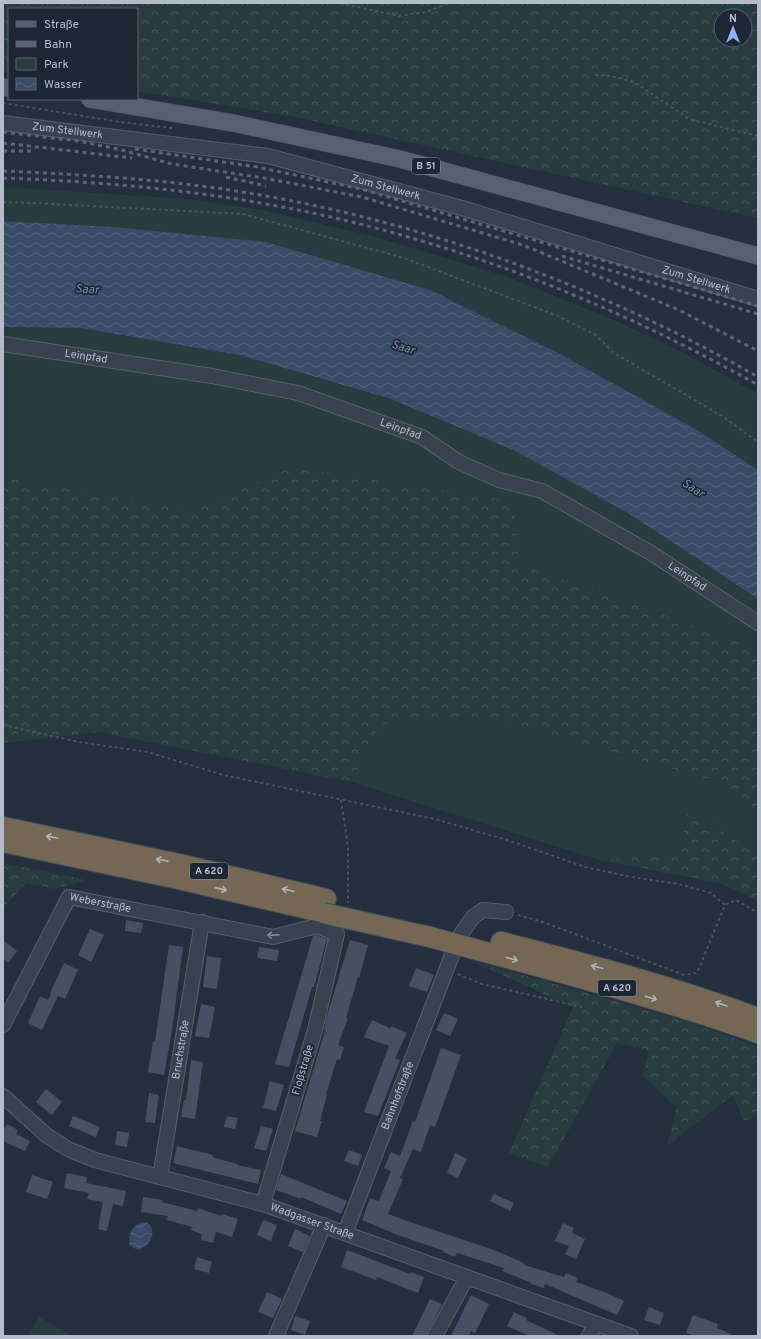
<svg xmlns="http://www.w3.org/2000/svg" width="761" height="1339" font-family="Overpass,sans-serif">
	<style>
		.green { fill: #263c3f }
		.forest { fill: url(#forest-crowns); fill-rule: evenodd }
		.water { fill: url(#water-waves) }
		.building { fill: #455162 }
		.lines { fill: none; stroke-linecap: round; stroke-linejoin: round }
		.minor-casing { stroke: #565f6c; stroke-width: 16 }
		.major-casing { stroke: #414a57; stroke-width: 18 }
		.highway-casing { stroke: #434c59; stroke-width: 22 }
		.path { stroke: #44595c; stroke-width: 2; stroke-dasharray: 3 3; stroke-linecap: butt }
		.minor { stroke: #38414e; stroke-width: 14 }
		.major { stroke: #56606e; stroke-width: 17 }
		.highway { stroke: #746855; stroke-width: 20 }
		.rail { stroke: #5a6575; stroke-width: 3; stroke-dasharray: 4 4; stroke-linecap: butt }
		.highway-bridge-casing { stroke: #434c59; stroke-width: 22; stroke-linecap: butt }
		.highway-bridge { stroke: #746855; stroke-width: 20 }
		.oneway { stroke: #aeb4bd }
		.oneway2 { stroke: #7c8592 }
		.labels { text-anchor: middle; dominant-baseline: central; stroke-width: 3.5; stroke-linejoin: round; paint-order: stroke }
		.shield { fill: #1d2633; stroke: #878f9c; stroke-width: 1 }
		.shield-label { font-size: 10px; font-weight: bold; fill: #b4bcc9 }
		.street-label { font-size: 11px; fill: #b4bcc9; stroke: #1d2633 }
		.water-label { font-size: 12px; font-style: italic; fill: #7c92b1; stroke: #1d2633 }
	</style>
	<defs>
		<pattern id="forest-crowns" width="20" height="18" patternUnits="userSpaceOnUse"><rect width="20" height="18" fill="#263c3f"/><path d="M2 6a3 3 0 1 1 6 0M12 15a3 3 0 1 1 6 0" fill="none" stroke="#435659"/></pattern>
		<pattern id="water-waves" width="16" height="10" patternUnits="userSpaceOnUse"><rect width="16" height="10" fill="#394c67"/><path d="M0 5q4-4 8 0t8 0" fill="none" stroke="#53647b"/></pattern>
	</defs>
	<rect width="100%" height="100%" fill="#242f3e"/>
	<g class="green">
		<polygon points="3,187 189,199 267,211 376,237 505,276 614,320 686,354 758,394 758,470 697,430 560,354 114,227 3,221"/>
		<polygon points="3,327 81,328 239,355 387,398 513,450 628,513 758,599 758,648 522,565 288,467 194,511 3,477"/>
		<polygon points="484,717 729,785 758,814 758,856 689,807 679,853 600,860 351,782 381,724"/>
		<polygon points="39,1317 71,1336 28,1336"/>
	</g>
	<g class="forest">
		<path d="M3 3H758V218L295 117 137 91V9H9V73L3 72ZM721 16H745V40H721Z"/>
		<polygon points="288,467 512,501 522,565 758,648 758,814 729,785 484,717 381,724 351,782 99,732 3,743 3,477 194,511"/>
		<polygon points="689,807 758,856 758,901 723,884 600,860 679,853"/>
		<polygon points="3,863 86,880 55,889 26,883 3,908"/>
		<polygon points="466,959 693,1023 758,1047 758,1116 744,1121 733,1095 667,1146 676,1107 643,1076 649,1051 617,1043 548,1167 509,1153 573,1007"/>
	</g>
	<g class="water">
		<polygon points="3,221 114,227 266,242 430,290 560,354 697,430 758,470 758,599 628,513 513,450 388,398 239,355 81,328 3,327"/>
		<path d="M143 1222C153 1223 155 1234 149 1242 147 1246 142 1248 138 1250L129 1245C130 1232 130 1227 143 1222Z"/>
	</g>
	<g class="building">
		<polygon points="126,920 143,923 141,933 125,931"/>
		<polygon points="90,929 104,935 91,962 78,955"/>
		<polygon points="316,935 327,939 314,987 312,987 289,1067 275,1064 313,936"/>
		<polygon points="3,940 17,951 8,963 3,959"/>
		<polygon points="350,940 368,945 359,978 358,977 346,1018 348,1018 338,1045 344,1047 340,1060 337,1059 326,1094 327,1095 320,1121 322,1121 317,1137 295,1131 325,1031 324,1030 326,1019"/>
		<polygon points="169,945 183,947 172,1030 164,1075 148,1072 153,1041 155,1042"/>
		<polygon points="259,947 279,950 277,961 257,958"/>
		<polygon points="207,956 221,958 217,989 203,987"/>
		<polygon points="64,963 78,970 65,999 58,996 42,1030 28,1023 40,996 48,1000 51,994 50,993"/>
		<polygon points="416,968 434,975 427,992 409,986"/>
		<polygon points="201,1004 215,1007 209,1038 195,1036"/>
		<polygon points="444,1013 458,1019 450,1036 436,1030"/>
		<polygon points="372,1020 390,1028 391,1026 407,1033 395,1058 400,1060 378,1116 364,1112 389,1046 364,1037"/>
		<polygon points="441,1048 461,1055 435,1127 430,1125 421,1152 413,1149 400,1178 403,1179 388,1214 407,1221 494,1250 524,1263 524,1265 564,1277 566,1273 578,1278 576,1282 607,1293 624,1301 617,1315 545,1284 544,1288 531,1284 532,1283 502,1271 504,1268 457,1253 455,1257 443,1252 444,1251 395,1234 362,1220 370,1198 379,1201 391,1171 384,1168 391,1152 400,1156 413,1121 415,1122"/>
		<polygon points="191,1060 203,1062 195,1119 181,1117 184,1100 186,1100"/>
		<polygon points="270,1081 284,1085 276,1111 263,1108"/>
		<polygon points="46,1089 62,1102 52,1115 36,1102"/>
		<polygon points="149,1093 159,1095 155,1123 145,1122"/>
		<polygon points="73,1116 100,1127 96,1137 69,1126"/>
		<polygon points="227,1116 238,1118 235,1129 224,1127"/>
		<polygon points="7,1124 18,1130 16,1134 30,1141 25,1151 3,1141 3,1131"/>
		<polygon points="261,1126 273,1129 266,1151 254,1148"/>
		<polygon points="117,1131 129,1133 127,1147 115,1145"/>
		<polygon points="177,1146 213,1155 212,1157 237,1164 237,1165 261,1170 258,1184 173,1163"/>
		<polygon points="349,1150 362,1155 358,1166 344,1161"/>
		<polygon points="455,1153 467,1159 458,1178 447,1173"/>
		<polygon points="67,1173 87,1177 86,1183 126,1191 123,1206 113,1204 107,1231 98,1229 103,1202 87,1199 89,1193 64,1188"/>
		<polygon points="281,1174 347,1201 341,1214 301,1197 301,1199 276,1190"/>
		<polygon points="32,1175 53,1182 47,1199 26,1192"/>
		<polygon points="494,1194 514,1203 510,1211 490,1201"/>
		<polygon points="143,1197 163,1200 162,1202 197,1211 198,1208 221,1216 222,1214 238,1219 232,1237 216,1232 213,1243 201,1240 202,1234 191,1230 192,1227 167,1220 168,1216 141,1212"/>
		<polygon points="263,1220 277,1225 271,1241 257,1235"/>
		<polygon points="563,1223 574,1228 572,1233 585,1239 576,1259 565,1254 569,1246 555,1241"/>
		<polygon points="295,1229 310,1236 303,1252 288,1246"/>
		<polygon points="347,1250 410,1274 411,1272 424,1277 418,1293 377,1277 376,1280 341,1267"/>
		<polygon points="197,1257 212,1262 209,1273 194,1269"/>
		<polygon points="267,1292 282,1299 273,1318 258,1312"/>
		<polygon points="471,1295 489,1304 475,1333 471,1331 469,1336 451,1336"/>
		<polygon points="430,1299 442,1304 426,1336 412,1336"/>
		<polygon points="649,1307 664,1313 660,1325 644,1320"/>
		<polygon points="514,1312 527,1318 526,1320 560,1336 530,1336 507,1326"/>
		<polygon points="693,1315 718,1324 717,1328 735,1336 696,1336 686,1333"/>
		<polygon points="295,1316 310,1321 305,1335 291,1330"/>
	</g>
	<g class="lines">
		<g class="minor-casing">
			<g id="minor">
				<path id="s1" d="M3 123 268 156 462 208 758 299"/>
				<path id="s2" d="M3 344 212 376 298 393 422 437 459 462 499 480 542 491 651 553 758 623"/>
				<path id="s3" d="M3 1025 69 897 273 937 317 926 337 934 315 1030 263 1204"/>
				<path id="s4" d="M3 1096 46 1135 68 1149 95 1160 263 1204 631 1336"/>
				<path id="s5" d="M160 1177 202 922"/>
				<path id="s6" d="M345 1233 459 937 473 917 483 910 506 912"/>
				<polyline points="276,1336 324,1225"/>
				<polyline points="435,1336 467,1277"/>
				<polyline points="589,1336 596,1324"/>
			</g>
		</g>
		<g class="major-casing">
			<g id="major">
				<polyline points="3,87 9,88"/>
				<polyline points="90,99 233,123 400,159 758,256"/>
			</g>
		</g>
		<g class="highway-casing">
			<g id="highway">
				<polyline points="3,827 179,864 326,899"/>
				<polyline points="3,842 174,878 317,911"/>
				<path d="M501 942C588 964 674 987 758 1018"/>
				<path d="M474 949C570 975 665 1000 758 1033"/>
			</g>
		</g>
		<g class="path">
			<polyline points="340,3 399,16 427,12 449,3"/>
			<polyline points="595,75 611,76 634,82 689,119 758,136"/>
			<polyline points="3,103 120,122 172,128"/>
			<polyline points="3,202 33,203 243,214 404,258 558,316 596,335 614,353 722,416 758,442"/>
			<polyline points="3,725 79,742 148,752 223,775 435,819 510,841 585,867 631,877 679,884 711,893 725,905"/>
			<polyline points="341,800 348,847 348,903"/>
			<polyline points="518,915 543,922 684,975 697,973 725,905 736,900 758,913"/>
			<polyline points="458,974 482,984 582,1007"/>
		</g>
		<use href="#minor" class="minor"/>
		<use href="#major" class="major"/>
		<use href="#highway" class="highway"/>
		<g class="rail">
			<polyline points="3,132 78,141 118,149 172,164 264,178 362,197 523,245 679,310 758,351"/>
			<polyline points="3,143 132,158"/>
			<polyline points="135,149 257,167 361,189 758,306"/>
			<polyline points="3,151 33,151"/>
			<path d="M3 171C72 174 141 178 209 187 400 213 591 281 758 377"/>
			<polyline points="226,177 266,186"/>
			<path d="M3 178C112 182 220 192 326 216 478 250 623 309 758 385"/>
			<polyline points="562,256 758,314"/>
		</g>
		<g class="highway-bridge-casing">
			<polyline id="highway-bridge" points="323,913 430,937 474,949"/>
		</g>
		<use href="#highway-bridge" class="highway-bridge"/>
	</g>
	<defs><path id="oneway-shaft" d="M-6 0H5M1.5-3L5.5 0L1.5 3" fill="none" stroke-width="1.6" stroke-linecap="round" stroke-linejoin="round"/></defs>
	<g class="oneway">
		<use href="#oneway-shaft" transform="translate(52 837) rotate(-168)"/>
		<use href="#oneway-shaft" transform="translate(162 860) rotate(-168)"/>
		<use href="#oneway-shaft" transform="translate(221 889) rotate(13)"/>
		<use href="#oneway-shaft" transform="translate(288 890) rotate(-166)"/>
		<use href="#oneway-shaft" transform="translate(512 959) rotate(15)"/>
		<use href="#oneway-shaft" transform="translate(597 967) rotate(-165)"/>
		<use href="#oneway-shaft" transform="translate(651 998) rotate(17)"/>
		<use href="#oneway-shaft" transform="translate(721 1004) rotate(-160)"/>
	</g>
	<use class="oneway2" href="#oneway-shaft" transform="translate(273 935) rotate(179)"/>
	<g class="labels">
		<g class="shield">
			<rect x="412" y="158" width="28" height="16" rx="3"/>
			<rect x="190" y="863" width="38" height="16" rx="3"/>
			<rect x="598" y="980" width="38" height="16" rx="3"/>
		</g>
		<g class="shield-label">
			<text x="426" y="166">B 51</text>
			<text x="209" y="871">A 620</text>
			<text x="617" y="988">A 620</text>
		</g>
		<g class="street-label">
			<text stroke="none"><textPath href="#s1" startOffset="65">Zum Stellwerk</textPath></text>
			<text stroke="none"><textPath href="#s1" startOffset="389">Zum Stellwerk</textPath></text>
			<text stroke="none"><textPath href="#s1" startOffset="713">Zum Stellwerk</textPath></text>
			<text stroke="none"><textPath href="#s2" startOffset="84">Leinpfad</textPath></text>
			<text stroke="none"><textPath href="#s2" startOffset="408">Leinpfad</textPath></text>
			<text stroke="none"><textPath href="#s2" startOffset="732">Leinpfad</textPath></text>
			<text stroke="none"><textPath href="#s3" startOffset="176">Weberstraße</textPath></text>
			<text stroke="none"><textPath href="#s5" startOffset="129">Bruchstraße</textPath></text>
			<text transform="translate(303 1070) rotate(-74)">Floßstraße</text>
			<text stroke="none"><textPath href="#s6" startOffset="147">Bahnhofstraße</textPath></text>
			<text stroke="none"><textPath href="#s4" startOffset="339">Wadgasser Straße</textPath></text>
		</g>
		<g class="water-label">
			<text transform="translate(87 290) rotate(3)">Saar</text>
			<text transform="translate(403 348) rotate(17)">Saar</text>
			<text transform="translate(693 489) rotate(33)">Saar</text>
		</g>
	</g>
	<rect width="761" height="1339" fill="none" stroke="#b4bcc9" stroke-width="8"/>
	<rect x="8" y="8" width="130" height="92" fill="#1d2633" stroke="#59626f"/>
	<rect x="16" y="21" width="20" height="6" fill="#56606e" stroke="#59626f"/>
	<text x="44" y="28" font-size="12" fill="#b4bcc9">Straße</text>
	<rect x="16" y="41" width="20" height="6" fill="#5a6575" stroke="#59626f"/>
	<text x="44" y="48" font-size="12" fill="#b4bcc9">Bahn</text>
	<rect x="16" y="58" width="20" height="12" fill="#263c3f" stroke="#59626f"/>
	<text x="44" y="68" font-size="12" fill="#b4bcc9">Park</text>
	<rect x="16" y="78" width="20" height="12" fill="url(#water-waves)" stroke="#59626f"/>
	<text x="44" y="88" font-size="12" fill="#b4bcc9">Wasser</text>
	<g transform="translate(733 28)"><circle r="19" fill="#1d2633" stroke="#59626f"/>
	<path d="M0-3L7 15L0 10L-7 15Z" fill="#8ab4f8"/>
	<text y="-6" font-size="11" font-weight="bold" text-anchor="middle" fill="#b4bcc9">N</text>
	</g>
</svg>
